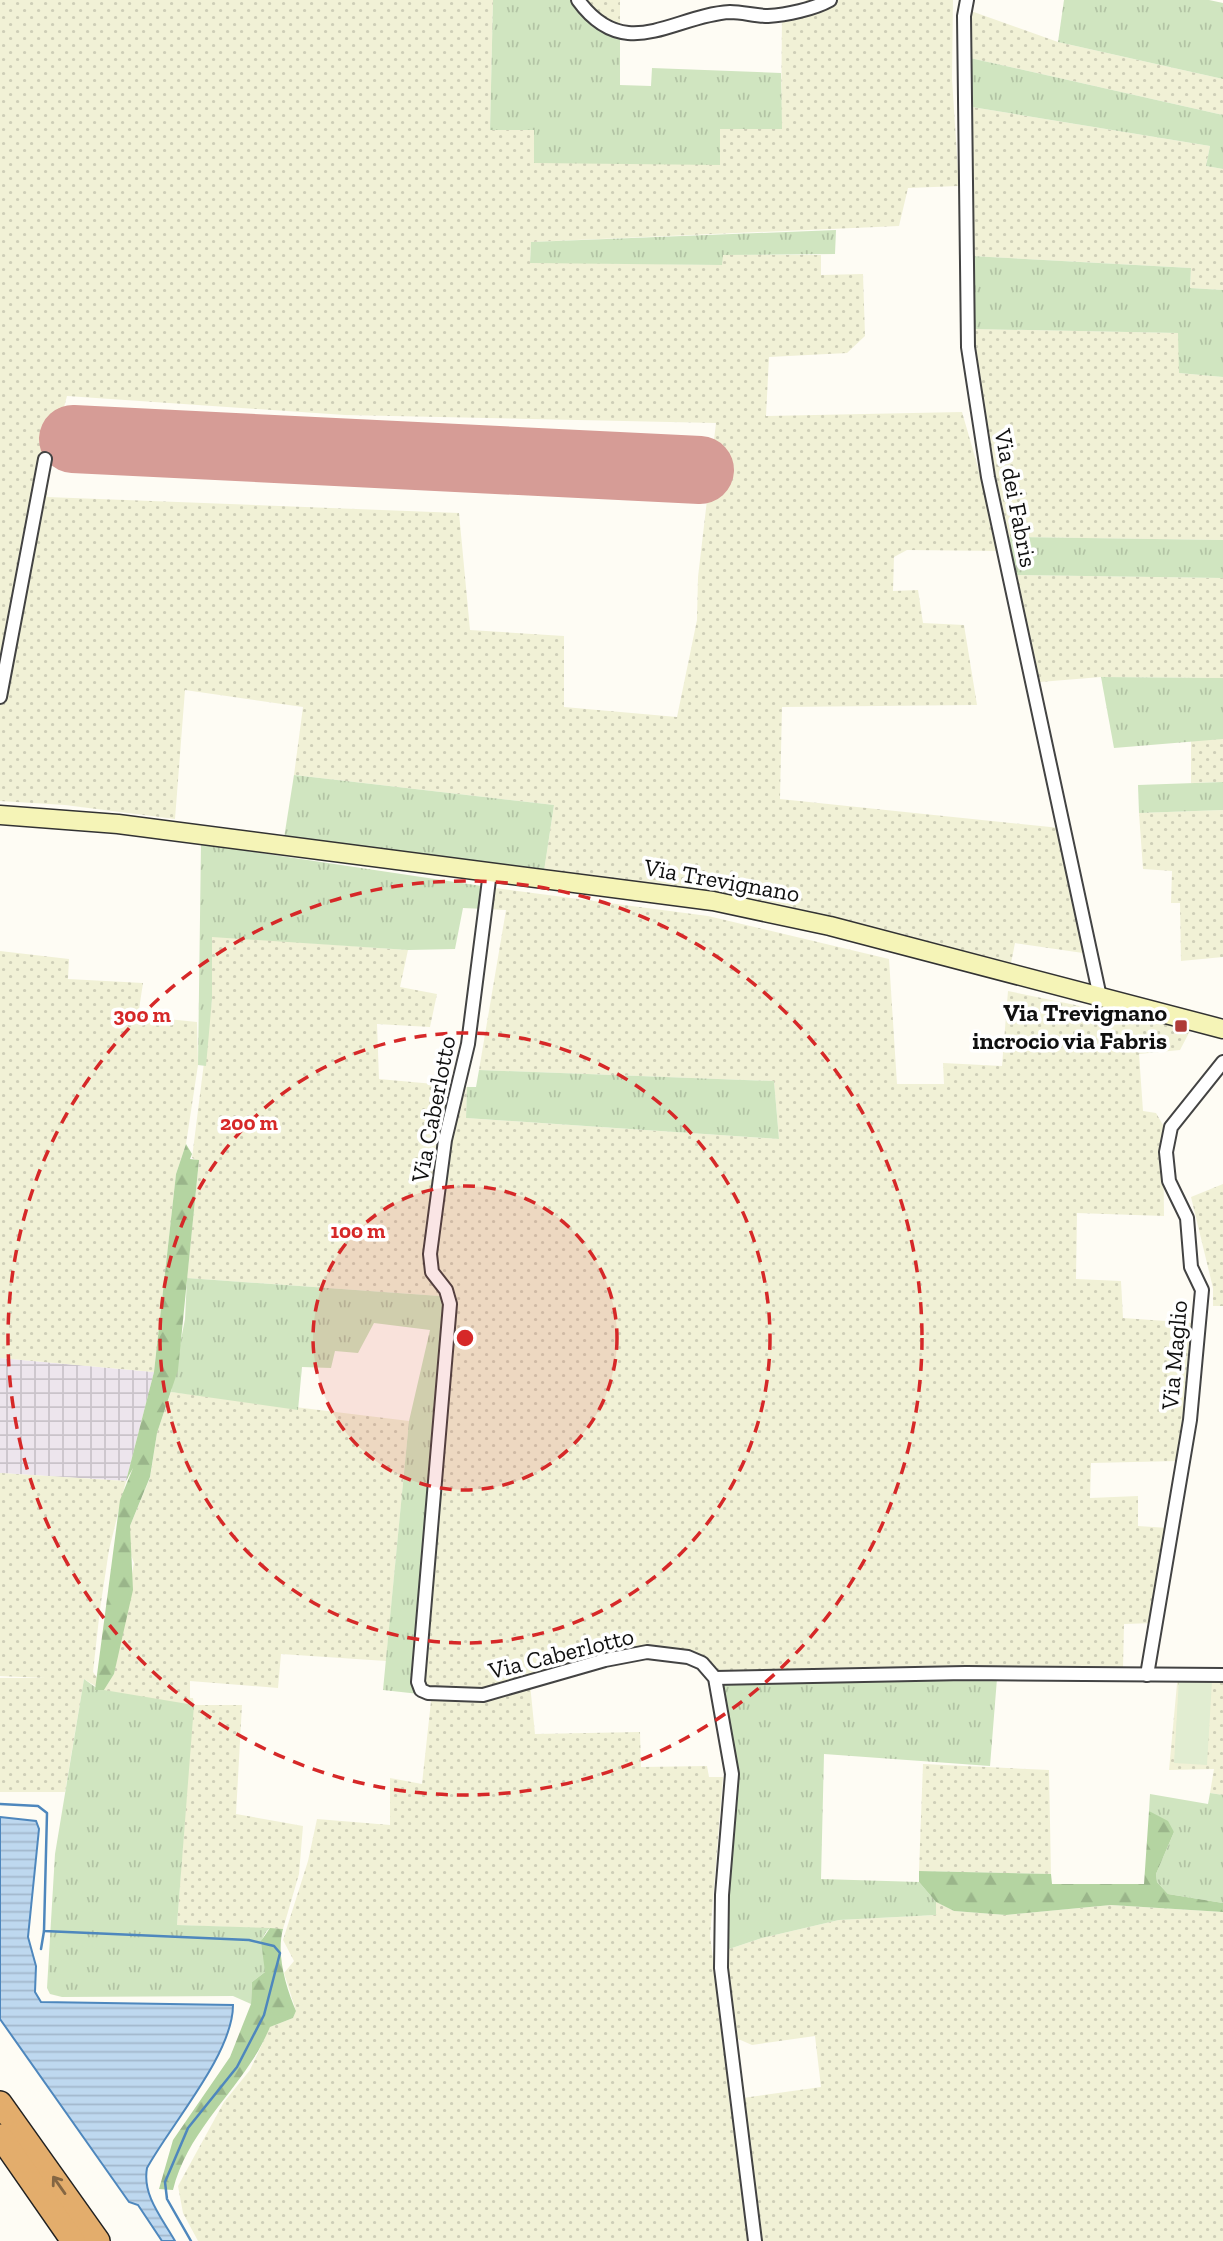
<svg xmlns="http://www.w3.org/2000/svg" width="1223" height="2241" font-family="'Zilla Slab',serif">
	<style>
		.industrial { fill: url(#industrial-grid) }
		.farmland { fill: url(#farmland-dots); fill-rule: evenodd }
		.grass { fill: url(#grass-tufts) }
		.forest { fill: url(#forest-firs) }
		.pitch { fill: #e1edd1 }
		.water { fill: url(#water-rules); stroke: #4e87bd; stroke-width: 2 }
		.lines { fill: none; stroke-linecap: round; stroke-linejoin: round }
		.stream { stroke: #4e87bd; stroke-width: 2.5 }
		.runway { stroke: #d69c96; stroke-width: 68 }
		.street-casing { stroke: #434343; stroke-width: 16 }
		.secondary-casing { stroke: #323232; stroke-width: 21 }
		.highway-casing { stroke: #212121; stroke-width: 26 }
		.street { stroke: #fff; stroke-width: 12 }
		.secondary { stroke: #f5f4b7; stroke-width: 18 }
		.highway { stroke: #e3ad6c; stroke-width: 23 }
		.oneway { stroke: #846643 }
		.ring { fill: none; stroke: #d62828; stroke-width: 3.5; stroke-dasharray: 12 9 }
		.poi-dot { fill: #af3c38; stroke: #fff; stroke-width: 2.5 }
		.labels { text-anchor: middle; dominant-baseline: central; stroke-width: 7; stroke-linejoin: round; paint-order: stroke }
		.street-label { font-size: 24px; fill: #101010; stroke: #fff }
		.poi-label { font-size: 24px; font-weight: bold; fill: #101010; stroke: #fff; text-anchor: end }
		.centre { fill: #d62828; stroke: #fff; stroke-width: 3.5 }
		.ring-label { font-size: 21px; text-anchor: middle; font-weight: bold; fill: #d62828; stroke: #fff; stroke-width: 7; stroke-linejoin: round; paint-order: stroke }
	</style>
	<defs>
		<pattern id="industrial-grid" width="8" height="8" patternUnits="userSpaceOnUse" patternTransform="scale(1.75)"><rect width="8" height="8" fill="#ede5ed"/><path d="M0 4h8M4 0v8" fill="none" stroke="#cac3ca"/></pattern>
		<pattern id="farmland-dots" width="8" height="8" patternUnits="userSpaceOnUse" patternTransform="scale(1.75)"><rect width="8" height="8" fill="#f1f1d6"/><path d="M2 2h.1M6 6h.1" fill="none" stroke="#ceceb7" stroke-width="1.8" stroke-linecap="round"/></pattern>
		<pattern id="grass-tufts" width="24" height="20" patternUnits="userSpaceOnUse" patternTransform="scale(1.75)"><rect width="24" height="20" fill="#d0e5c0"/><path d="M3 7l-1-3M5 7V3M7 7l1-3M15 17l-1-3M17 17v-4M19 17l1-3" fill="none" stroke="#b2c3a4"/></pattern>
		<pattern id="forest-firs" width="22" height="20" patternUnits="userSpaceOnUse" patternTransform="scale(1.75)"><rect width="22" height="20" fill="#b4d4a1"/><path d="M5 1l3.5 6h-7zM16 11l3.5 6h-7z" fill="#9ab58a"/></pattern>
		<pattern id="water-rules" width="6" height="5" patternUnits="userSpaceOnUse" patternTransform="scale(1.75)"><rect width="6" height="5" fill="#bed8ef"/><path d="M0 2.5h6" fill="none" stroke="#a2b8cc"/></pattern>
	</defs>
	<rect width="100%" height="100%" fill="#fefcf4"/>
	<polygon class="industrial" points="0,1358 154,1372 126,1481 0,1473"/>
	<g class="farmland">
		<path d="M0 0H493L490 130 534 129 720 165 719 129H781L782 14 804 13 806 0H953L952 79 959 186 908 188 899 226 531 242 530 262 722 265V255H821V275L863 274 865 336 847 353 769 357 766 416 962 412 1002 551 907 550 894 557 893 591 918 590 923 623 964 625 977 705 782 707 780 799 1060 828 1083 953 1015 943 1010 968 544 871 554 805 294 775 303 707 185 690 175 819 65 805 0 801ZM67 396 345 415 716 423 698 577 697 620 677 717 564 707V636L470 630 459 513 47 497 48 466Z"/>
		<polygon points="583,0 620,0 620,24 604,19"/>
		<polygon points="971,11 1058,42 1223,79 1223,115 970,58"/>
		<polygon points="972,107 1210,146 1206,166 1223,169 1223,290 1190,288 1191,268 971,256"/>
		<polygon points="973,329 1179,333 1179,373 1223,377 1223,540 1009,537 990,449"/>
		<polygon points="1016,575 1223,578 1223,678 1101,677 1040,682"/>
		<polygon points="1223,739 1223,782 1191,783 1191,740"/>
		<polygon points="1223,810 1223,957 1181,961 1180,903 1171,903 1172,871 1143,869 1139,813"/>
		<polygon points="495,888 708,916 889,959 897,1084 944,1084 943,1063 1002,1066 1008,991 1191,1029 1180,1050 1139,1054 1143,1111 1156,1113 1163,1125 1164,1216 1077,1213 1076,1279 1121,1281 1123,1318 1194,1323 1177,1461 1091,1463 1090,1498 1138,1496 1138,1526 1168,1528 1154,1623 1124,1624 1123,1668 998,1666 717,1674 673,1649 530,1684 535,1734 640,1732 641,1767 707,1766 709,1777 723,1777 710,1936 750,2231 743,2098 821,2087 815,2036 752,2045 736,2038 726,1950 762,1938 839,1920 936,1915 936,1902 954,1911 1006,1915 1111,1905 1223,1912 1223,2241 198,2241 183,2213 178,2186 224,2102 250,2070 270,2027 293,2018 296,2011 284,1973 294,1961 283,1940 308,1861 317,1819 390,1825 390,1778 422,1784 432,1692 420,1681 454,1297 187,1278 199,1161 192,1158 212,999 212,936 408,950 400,987 437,994 430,1027 377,1024 379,1079 467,1087 466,1118 779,1139 774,1081 479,1070 506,910 485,909"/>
		<polygon points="0,951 69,959 68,979 143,983 138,1016 197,1022 198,1065 186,1144 176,1174 154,1372 0,1358"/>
		<polygon points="1223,1184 1223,1306 1213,1306 1213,1288 1191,1197"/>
		<polygon points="171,1392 409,1421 386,1661 281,1654 278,1688 190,1681 190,1698 193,1698 194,1705 242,1705 236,1814 303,1826 299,1874 283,1929 177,1925 193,1705 190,1709 95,1690 104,1690 114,1674 134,1563 129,1549 130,1526 150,1478 157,1433"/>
		<polygon points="0,1473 126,1481 109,1550 100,1609 93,1672 98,1679 97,1687 84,1679 65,1792 0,1792 0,1678 45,1678 0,1676"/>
		<polygon points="1223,1672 1223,1795 1210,1793 1214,1769 1169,1770 1178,1673"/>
		<polygon points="923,1764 1049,1770 1051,1874 919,1871"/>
	</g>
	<g class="grass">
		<polygon points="493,0 583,0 604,19 620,24 620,85 651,86 652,68 781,73 782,129 720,129 720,165 534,163 534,130 490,130"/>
		<polygon points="1064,0 1209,0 1223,3 1223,79 1058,42"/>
		<polygon points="970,58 1223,115 1223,169 1206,166 1210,146 972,107"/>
		<polygon points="836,230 835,254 723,255 722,265 530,263 531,242"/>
		<polygon points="971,256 1191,268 1190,288 1223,290 1223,377 1179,373 1178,333 973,329"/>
		<polygon points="1009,537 1223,540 1223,578 1016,575"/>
		<polygon points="1101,677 1223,678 1223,739 1114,748"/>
		<polygon points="294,775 554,805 544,871 284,838"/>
		<polygon points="1223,782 1223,810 1139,813 1138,785"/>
		<polygon points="201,844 495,888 485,909 463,908 455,949 408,950 212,937 212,999 206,1066 198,1065"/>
		<polygon points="479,1070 774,1081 779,1139 466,1118 467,1087 476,1087"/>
		<polygon points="187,1278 454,1297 419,1694 383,1690 409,1421 430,1330 374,1323 358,1353 335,1351 331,1368 302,1367 298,1410 171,1392 185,1319"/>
		<polygon points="998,1666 990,1766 824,1754 821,1879 919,1882 936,1902 936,1915 839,1920 762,1938 726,1950 734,1777 717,1674"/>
		<path d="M84 1679 98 1689 194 1705 177 1925 270 1928C254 1942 267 1955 265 1972L252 1982 251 2004 233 1996 62 1997 50 1994 47 1988 55 1854Z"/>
		<polygon points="1210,1793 1223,1795 1223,1903 1168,1894 1157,1882 1156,1874 1174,1832 1149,1811 1150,1794 1208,1804"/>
	</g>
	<g class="forest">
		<polygon points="186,1144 192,1154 190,1159 199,1160 178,1370 157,1433 150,1477 130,1526 133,1590 114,1674 104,1690 95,1690 120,1500 133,1468 126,1481 154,1372 176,1174"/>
		<polygon points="1149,1811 1168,1821 1174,1832 1156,1874 1157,1882 1168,1894 1223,1903 1223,1912 1111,1905 1006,1915 954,1911 936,1902 919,1882 919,1871 1051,1874 1052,1884 1144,1884"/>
		<path d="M270 1928 283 1929C276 1955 286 1987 296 2011L293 2018 270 2027C246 2086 189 2125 173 2190L159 2189 173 2140 230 2057 251 2004 252 1982 265 1972 261 1941Z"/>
	</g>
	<polygon class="pitch" points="1179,1679 1212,1681 1207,1765 1174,1763"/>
	<path class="water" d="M0 1817 36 1821 39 1829 28 1937 36 1966 35 1992 41 2002 233 2005C233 2054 171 2124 147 2168 142 2195 162 2218 175 2241H162L138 2205 129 2202 0 2019Z"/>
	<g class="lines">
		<g class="stream">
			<polyline points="0,1804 38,1806 47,1813 44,1931 249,1940 274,1946 280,1953 264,2015 237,2067 188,2128 165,2182 167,2199 191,2241"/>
			<polyline points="41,1949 44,1931"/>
		</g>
		<polyline class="runway" points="73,439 700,470"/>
		<g class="street-casing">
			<g id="street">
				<path d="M578 0C625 65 674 15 730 12 743 12 755 16 768 16 786 15 814 9 830 0"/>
				<polyline points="967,0 964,16 968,347 988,477 1100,997"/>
				<polyline points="0,697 45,459"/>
				<polyline points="490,872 468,1044 445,1140 430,1254 432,1272 446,1290 450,1304 418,1682 421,1690 428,1693 483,1695 605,1660 647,1652 688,1657 702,1663 715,1678 732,1774 722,1895 721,1968 755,2241"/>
				<polyline points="1147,1675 1190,1420 1202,1290 1191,1267 1187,1218 1169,1181 1166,1152 1171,1127 1223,1062"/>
				<polyline points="715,1678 966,1673 1223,1675"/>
			</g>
		</g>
		<g class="secondary-casing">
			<polyline id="secondary" points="0,815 118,824 713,901 830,926 1223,1029"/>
		</g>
		<g class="highway-casing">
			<g id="highway">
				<polyline points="0,2103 98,2241"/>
				<polyline points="0,2136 73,2241"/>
			</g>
		</g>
		<use href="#street" class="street"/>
		<use href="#secondary" class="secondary"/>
		<use href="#highway" class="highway"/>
	</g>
	<defs><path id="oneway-shaft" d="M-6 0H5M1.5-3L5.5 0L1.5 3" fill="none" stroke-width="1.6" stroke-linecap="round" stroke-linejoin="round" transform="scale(1.75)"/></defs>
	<use class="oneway" href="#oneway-shaft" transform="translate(59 2185) rotate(-125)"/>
	<circle cx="465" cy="1338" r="152" fill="#d62828" fill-opacity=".12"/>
	<g class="ring">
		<circle cx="465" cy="1338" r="152"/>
		<circle cx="465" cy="1338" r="305"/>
		<circle cx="465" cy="1338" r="457"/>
	</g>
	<rect class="poi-dot" x="1174" y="1019" width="14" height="14" rx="3.5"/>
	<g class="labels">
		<g class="street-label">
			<text transform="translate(1016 498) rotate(79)">Via dei Fabris</text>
			<text transform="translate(722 880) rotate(10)">Via Trevignano</text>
			<text transform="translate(433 1109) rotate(-79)">Via Caberlotto</text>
			<text transform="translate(1174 1355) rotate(-85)">Via Maglio</text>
			<text transform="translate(561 1653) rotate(-14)">Via Caberlotto</text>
		</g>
		<g class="poi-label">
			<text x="1167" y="1012">Via Trevignano<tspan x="1167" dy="28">incrocio via Fabris</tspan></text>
		</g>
	</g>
	<circle cx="465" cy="1338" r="10" class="centre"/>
	<g class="ring-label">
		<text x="142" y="1022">300 m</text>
		<text x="249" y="1130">200 m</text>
		<text x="358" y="1238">100 m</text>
	</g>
</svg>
